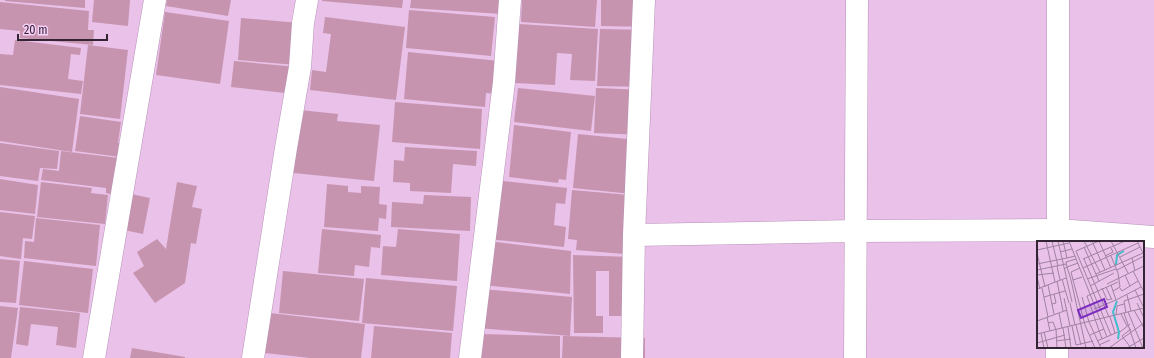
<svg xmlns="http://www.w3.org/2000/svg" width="1154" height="358" font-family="'Fira Sans Condensed',sans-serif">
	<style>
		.building { fill: #c794af }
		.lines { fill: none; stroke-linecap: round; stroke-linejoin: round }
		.minor-casing { stroke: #b892b9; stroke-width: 23 }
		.minor { stroke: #fff; stroke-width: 22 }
		.inset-river { fill: none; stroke: #41bcca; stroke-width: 2 }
		.inset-road { fill: none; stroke: #a082a1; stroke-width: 1 }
		.view { fill: #7b2cbf; fill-opacity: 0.15; stroke: #7b2cbf; stroke-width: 2 }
		.inset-edge { fill: none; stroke: #332434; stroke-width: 2 }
	</style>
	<rect width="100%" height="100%" fill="#e9c1e9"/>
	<g class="building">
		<polygon points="5,0 85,0 85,8 5,1"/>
		<polygon points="94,0 130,0 128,26 92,22"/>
		<polygon points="167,0 231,0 228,16 166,6"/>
		<polygon points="322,0 403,0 402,8 322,1"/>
		<polygon points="411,0 503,0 502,14 410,8"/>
		<polygon points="522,0 597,0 595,27 521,22"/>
		<polygon points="601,0 653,0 653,27 601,26"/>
		<polygon points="0,2 89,11 88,30 94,30 93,45 20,38 20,31 0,29"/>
		<polygon points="409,10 495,17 491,56 406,48"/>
		<polygon points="165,12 229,21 220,84 156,75"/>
		<polygon points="325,17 405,27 396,100 310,90 312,70 326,72 331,34 323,33"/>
		<polygon points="241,18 299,23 296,65 238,60"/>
		<polygon points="519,24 598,29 595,81 570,80 572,54 557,53 555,85 515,83"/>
		<polygon points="600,29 651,30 646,87 597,86"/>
		<polygon points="15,40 81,48 80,55 71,54 68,79 83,81 81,94 0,85 0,54 13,55"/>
		<polygon points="88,45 128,50 120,119 80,114"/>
		<polygon points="408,52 500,61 497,94 486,93 485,107 404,99"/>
		<polygon points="234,61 297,67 294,94 231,87"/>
		<polygon points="0,87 79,99 72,152 0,141"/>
		<polygon points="518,88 595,96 591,131 514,122"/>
		<polygon points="596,88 645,90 643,135 594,133"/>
		<polygon points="395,102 482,109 480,149 392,142"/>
		<polygon points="300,110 338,114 337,121 380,125 374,181 293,173"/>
		<polygon points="80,116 121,122 118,143 122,143 120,157 75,151"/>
		<polygon points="514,125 571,132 566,180 559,179 558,183 509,177"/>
		<polygon points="578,134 647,141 642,195 573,188"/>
		<polygon points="0,143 59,151 57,169 40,168 38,181 0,176"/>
		<polygon points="405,147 477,151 476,166 453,164 451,193 410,191 410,183 393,182 394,160 404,161"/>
		<polygon points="61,151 119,158 115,195 106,193 106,188 41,180 43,169 59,171"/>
		<polygon points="0,179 38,185 35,214 0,210"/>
		<polygon points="494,180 567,188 565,204 556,203 554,225 566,227 564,247 488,239"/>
		<polygon points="41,182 92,188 91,193 108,195 105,224 37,217"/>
		<polygon points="177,182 197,186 192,207 202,209 196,244 191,243 185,283 155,303 133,273 144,266 137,252 157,239 166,249"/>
		<polygon points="327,184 348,186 348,192 361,193 361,186 380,187 379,204 387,205 386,219 379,218 378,231 324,227"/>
		<polygon points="572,190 641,196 636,255 576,250 577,240 568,239"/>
		<polygon points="131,194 150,198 143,234 124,230"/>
		<polygon points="424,195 471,197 470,231 391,227 392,202 423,204"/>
		<polygon points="0,212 35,216 32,239 23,238 21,259 0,256"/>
		<polygon points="36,218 100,225 96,266 24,258 25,241 34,242"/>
		<polygon points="322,229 381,235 380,248 371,247 369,267 355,265 354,276 318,273"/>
		<polygon points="398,229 460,234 457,281 381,275 383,246 396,247"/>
		<polygon points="488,241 571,251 570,294 483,285"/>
		<polygon points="573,255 632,257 631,316 609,316 609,271 596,271 596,316 603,316 603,333 574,333"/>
		<polygon points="0,259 20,261 16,303 0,302"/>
		<polygon points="24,261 93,269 88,313 19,305"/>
		<polygon points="283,271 364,279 359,321 279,313"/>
		<polygon points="366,278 457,286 453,331 362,323"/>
		<polygon points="482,289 572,297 570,336 478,328"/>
		<polygon points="0,306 18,308 11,358 0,358"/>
		<polygon points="20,307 80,313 76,348 56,345 58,327 31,324 28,346 16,344"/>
		<polygon points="270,313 365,324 361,358 310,358 265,353"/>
		<polygon points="374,326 452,333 450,358 371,358"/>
		<polygon points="481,334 560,336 560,358 479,358"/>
		<polygon points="563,336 645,338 645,358 562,358"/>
		<polygon points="132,348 185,357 185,358 130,358"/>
	</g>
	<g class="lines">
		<g class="minor-casing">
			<g id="minor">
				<polyline points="634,235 856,231 1058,230 1154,237"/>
				<polyline points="1058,242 1058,0"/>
				<polyline points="94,358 155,0"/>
				<polyline points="253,358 286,148 300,67 303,23 307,0"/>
				<polyline points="470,358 504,82 510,0"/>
				<polyline points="632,358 634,235 644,0"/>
				<polyline points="855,358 857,0"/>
				<polyline points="1057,358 1057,347"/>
			</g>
		</g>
		<use href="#minor" class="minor"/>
	</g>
	<g transform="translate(1037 241)">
		<rect width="107" height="107" fill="#e9c1e9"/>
		<path class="inset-river" d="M79 24 80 14 87 10M80 60 76 71 82 91 81 98"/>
		<path class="inset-road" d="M9 0 18 41M15 0 21 25M21 0 35 61M26 0 30 17 38 15M32 0 70 96M47 0 63 31M55 0 68 29M62 0 74 27M74 0 91 32M100 0 107 14M47 6 62 40M0 9 32 2M39 10 74 94M39 10 62 0M23 11 35 8M0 12 8 46M68 15 76 11 74 7M74 15 81 32 83 46 76 50M83 16 103 6M95 17 98 30M39 18 29 21 30 26 41 22M46 18 88 0M47 18 72 76M0 23 30 17M20 25 23 39M46 27 101 2M27 28 30 26 34 39 49 107M0 29 29 23M80 29 107 15M96 30 107 51M59 33 106 12M0 34 17 32M88 34 93 45 101 40M0 36 3 48M45 36 36 39 48 84 58 107M25 38 32 62M50 38 79 28M36 39 34 31 43 27M20 40 26 70M70 43 107 25M11 44 17 73M53 45 77 32M69 46 75 59M5 47 11 76M65 47 70 59 74 58M83 47 85 50 93 45M0 48 29 37M98 49 107 67M90 54 94 70M7 56 28 50M45 56 52 81 64 107M27 57 33 85M79 59 104 46M33 62 38 84M100 62 107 77M15 63 19 62 17 53M57 68 79 59 74 44M97 69 107 87M91 71 106 107M22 72 25 87M87 72 99 107M89 72 87 60 107 53M84 73 90 85M79 74 80 65 87 63M10 76 13 90M73 76 78 92M0 80 30 69M11 82 16 81 19 89M39 84 44 104M35 85 39 104 56 100M31 86 34 107M26 87 29 107M19 88 20 107M7 91 11 107M83 91 93 83M4 92 7 107M0 93 107 67M53 94 67 88M65 98 50 55 81 41M19 100 34 98M60 100 81 91M0 102 28 94M62 104 73 99M72 107 107 82M90 107 107 97M94 107 85 95 94 88"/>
		<path class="view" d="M67 58 70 66 44 77 41 69Z"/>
		<rect width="107" height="107" class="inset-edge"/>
	</g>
	<path d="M18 34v6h89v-6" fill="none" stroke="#332434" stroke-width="2"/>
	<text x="24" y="34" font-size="12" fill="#332434" stroke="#f6cef7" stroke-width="3" paint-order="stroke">20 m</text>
</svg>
